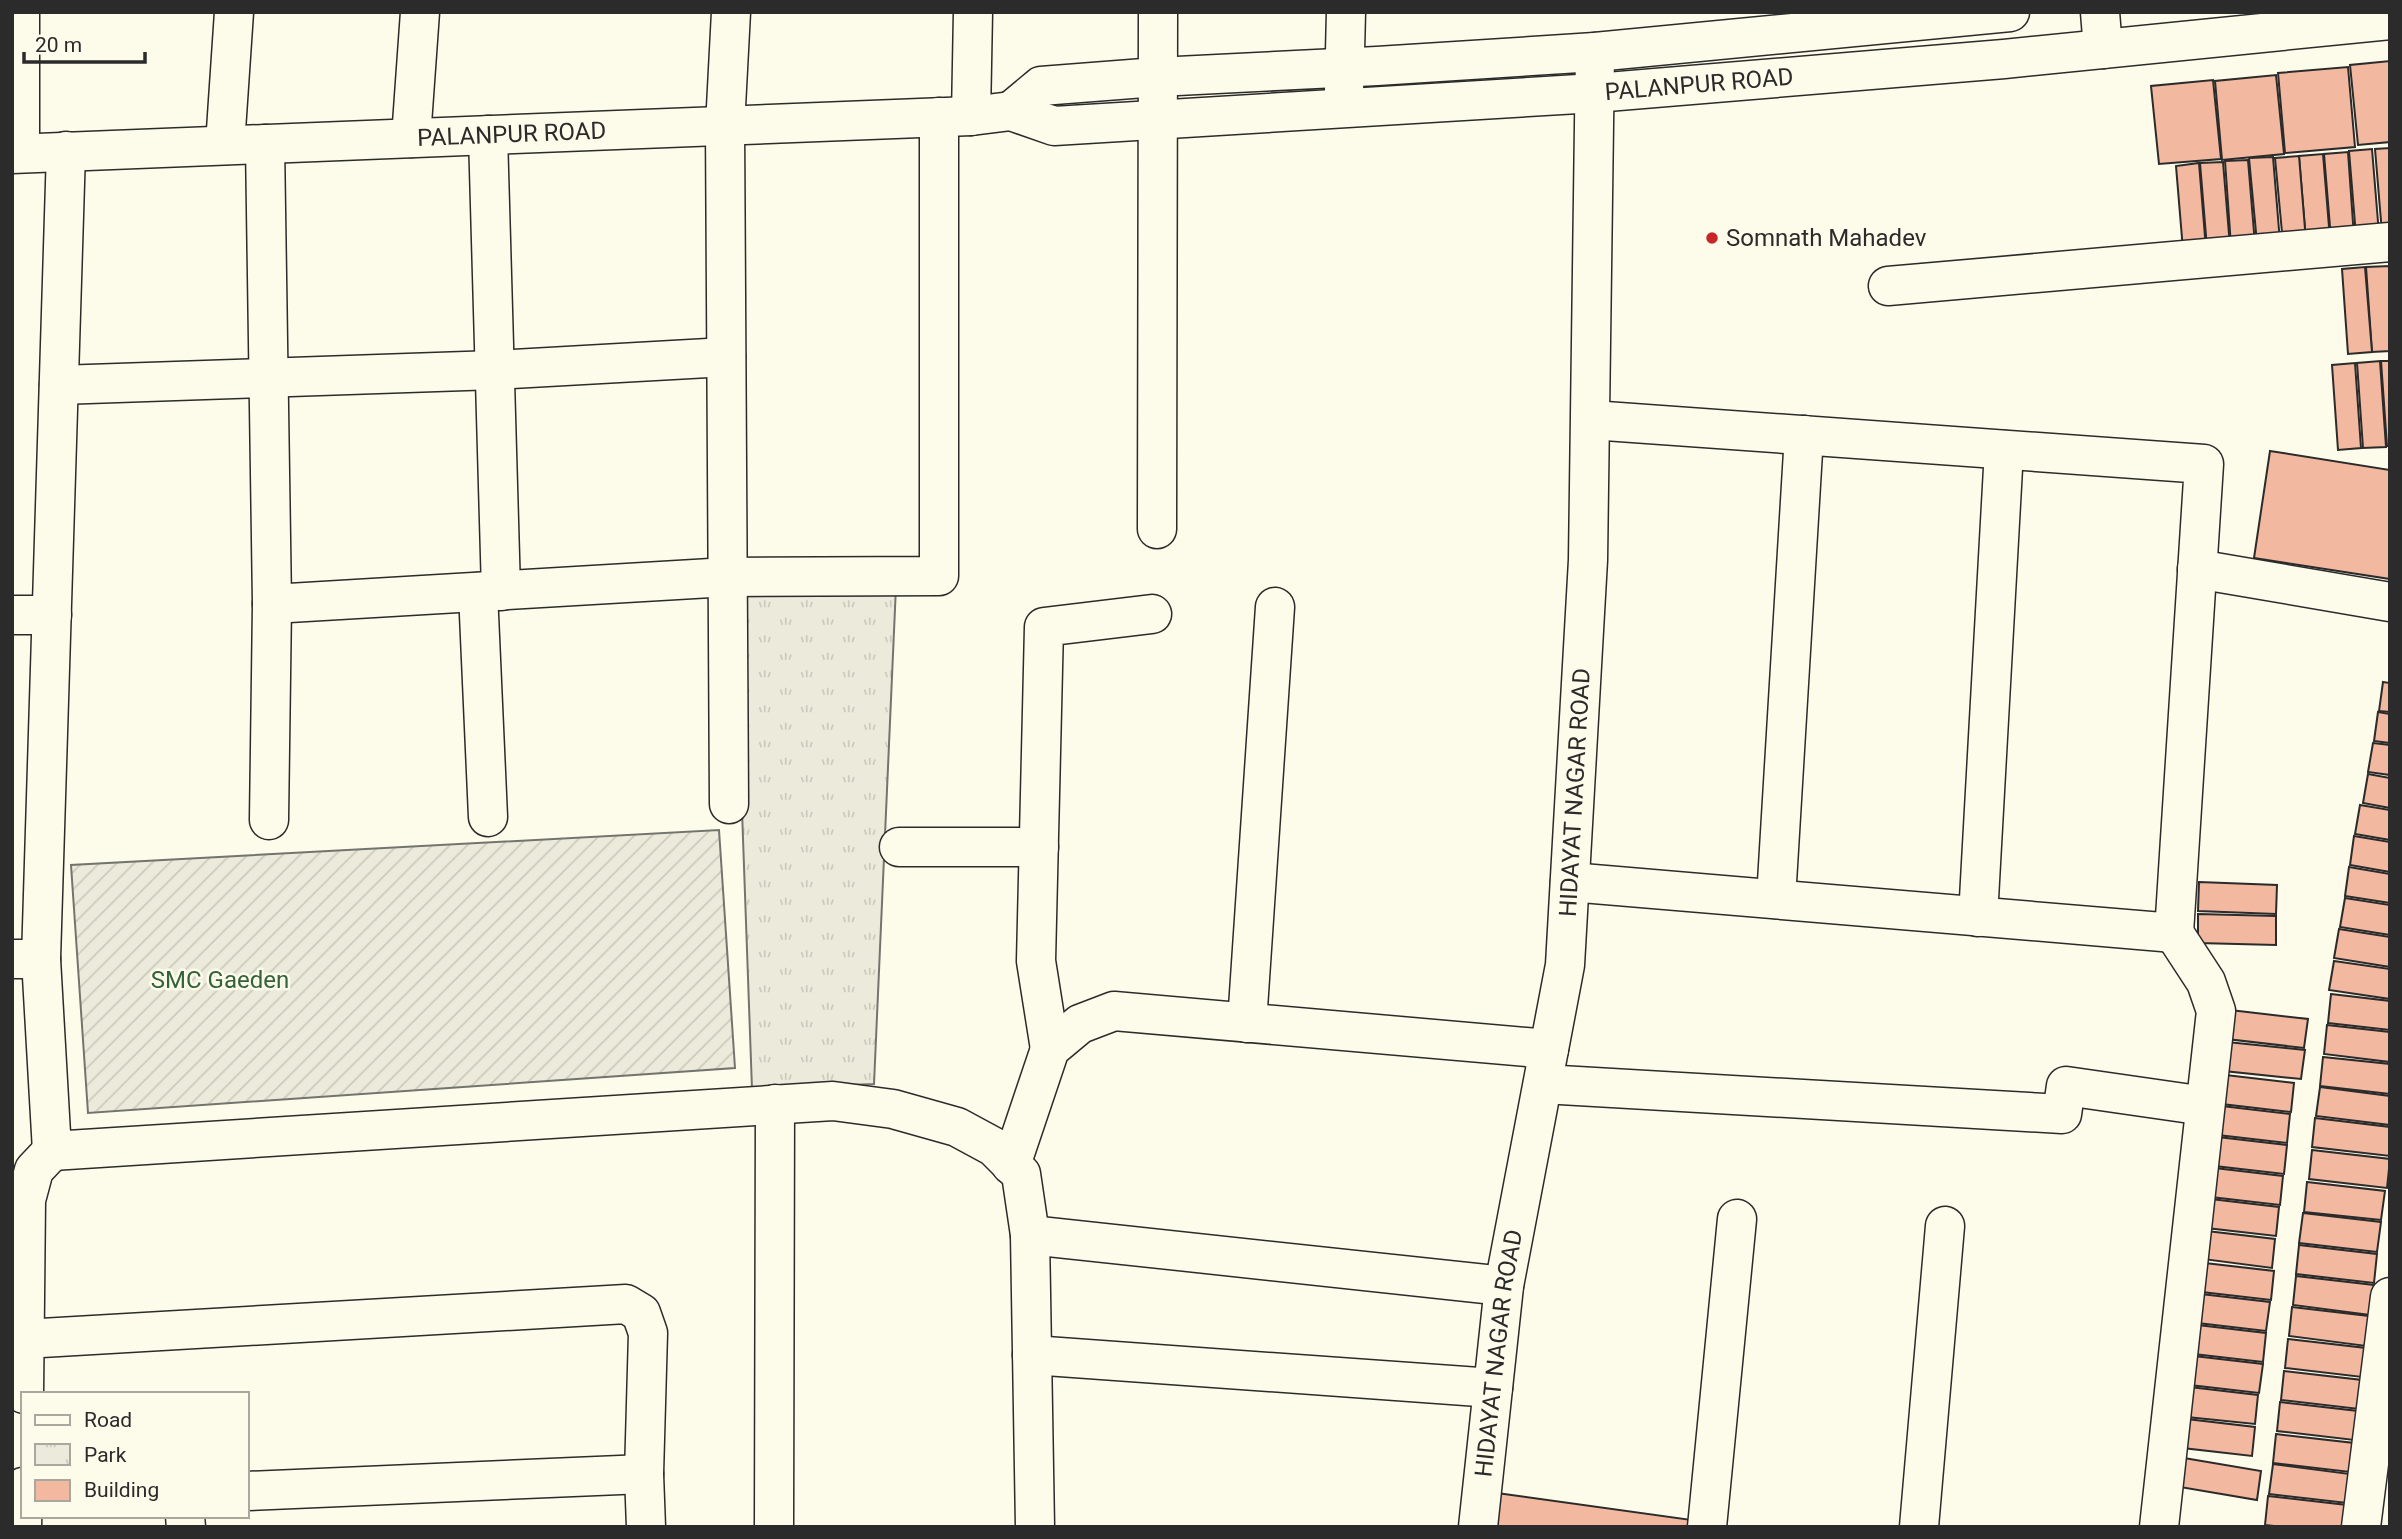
<svg xmlns="http://www.w3.org/2000/svg" width="2402" height="1539" font-family="Roboto,sans-serif">
	<style>
		.park { fill: url(#park-tufts); stroke: #74746e; stroke-width: 2 }
		.garden { fill: url(#garden-furrows); stroke: #74746e; stroke-width: 2 }
		.building { fill: #f2b8a0; stroke: #2b2b2b; stroke-width: 2 }
		.lines { fill: none; stroke-linecap: round; stroke-linejoin: round }
		.minor-casing { stroke: #2b2b2b; stroke-width: 41 }
		.minor { stroke: #fdfbea; stroke-width: 38 }
		.poi-dot { fill: #c62828; stroke: #fdfbea; stroke-width: 2.5 }
		.labels { text-anchor: middle; dominant-baseline: central; stroke-width: 5; stroke-linejoin: round; paint-order: stroke }
		.street-label { font-size: 24px; fill: #2b2b2b; stroke: #fdfbea }
		.poi-label { font-size: 24px; fill: #2b2b2b; stroke: #fdfbea; text-anchor: start }
		.park-label { font-size: 24px; fill: #34623c; stroke: #fdfbea }
	</style>
	<defs>
		<pattern id="park-tufts" width="24" height="20" patternUnits="userSpaceOnUse" patternTransform="scale(1.75)"><rect width="24" height="20" fill="#ecebdb"/><path d="M3 7l-1-3M5 7V3M7 7l1-3M15 17l-1-3M17 17v-4M19 17l1-3" fill="none" stroke="#cbcabc"/></pattern>
		<pattern id="garden-furrows" width="10" height="10" patternUnits="userSpaceOnUse" patternTransform="scale(1.75)"><rect width="10" height="10" fill="#ecebdb"/><path d="M-1 1l2-2M0 10L10 0M9 11l2-2" fill="none" stroke="#cbcabc"/></pattern>
	</defs>
	<rect width="100%" height="100%" fill="#fdfbea"/>
	<polygon class="park" points="896,586 874,1084 752,1089 734,588"/>
	<polygon class="garden" points="719,830 735,1068 88,1113 71,865"/>
	<g class="building">
		<polygon points="2390,61 2390,142 2358,145 2350,65"/>
		<polygon points="2348,67 2355,147 2285,153 2278,73"/>
		<polygon points="2276,75 2284,154 2222,160 2215,81"/>
		<polygon points="2213,80 2221,159 2159,164 2151,86"/>
		<polygon points="2390,148 2390,233 2382,233 2375,149"/>
		<polygon points="2372,149 2379,234 2356,236 2349,151"/>
		<polygon points="2348,152 2354,237 2331,239 2324,154"/>
		<polygon points="2323,154 2330,239 2306,241 2299,156"/>
		<polygon points="2299,156 2306,241 2283,243 2275,158"/>
		<polygon points="2273,157 2280,242 2257,243 2249,158"/>
		<polygon points="2248,160 2255,244 2231,246 2225,161"/>
		<polygon points="2223,162 2230,246 2207,248 2200,163"/>
		<polygon points="2199,163 2206,249 2183,250 2176,166"/>
		<polygon points="2390,266 2390,351 2372,352 2366,267"/>
		<polygon points="2365,267 2372,352 2348,354 2342,269"/>
		<polygon points="2380,361 2386,447 2363,448 2357,363"/>
		<polygon points="2381,361 2390,361 2390,446 2387,446"/>
		<polygon points="2355,363 2361,448 2338,450 2332,365"/>
		<polygon points="2270,451 2390,470 2390,579 2254,558"/>
		<polygon points="2383,682 2390,683 2390,712 2379,711"/>
		<polygon points="2378,712 2390,714 2390,743 2374,741"/>
		<polygon points="2373,743 2390,745 2390,775 2368,772"/>
		<polygon points="2368,774 2390,778 2390,808 2363,803"/>
		<polygon points="2360,805 2390,810 2390,840 2355,834"/>
		<polygon points="2354,836 2390,842 2390,872 2350,865"/>
		<polygon points="2349,867 2390,874 2390,903 2345,896"/>
		<polygon points="2199,882 2277,885 2276,914 2198,911"/>
		<polygon points="2345,898 2390,905 2390,935 2340,927"/>
		<polygon points="2198,914 2276,916 2276,945 2198,943"/>
		<polygon points="2339,929 2390,937 2390,967 2334,958"/>
		<polygon points="2334,961 2390,969 2390,999 2329,990"/>
		<polygon points="2331,994 2390,1001 2390,1030 2328,1023"/>
		<polygon points="2230,1010 2308,1019 2304,1048 2227,1039"/>
		<polygon points="2327,1025 2390,1032 2390,1062 2324,1054"/>
		<polygon points="2227,1042 2305,1050 2301,1079 2224,1071"/>
		<polygon points="2323,1057 2390,1064 2390,1094 2320,1086"/>
		<polygon points="2217,1074 2294,1083 2291,1112 2213,1103"/>
		<polygon points="2320,1087 2390,1096 2390,1125 2316,1116"/>
		<polygon points="2213,1105 2290,1114 2287,1143 2209,1134"/>
		<polygon points="2315,1118 2390,1127 2390,1156 2312,1147"/>
		<polygon points="2209,1136 2287,1145 2284,1174 2206,1165"/>
		<polygon points="2312,1150 2390,1159 2387,1188 2309,1179"/>
		<polygon points="2206,1167 2283,1176 2280,1205 2202,1196"/>
		<polygon points="2307,1182 2385,1191 2381,1220 2304,1212"/>
		<polygon points="2202,1198 2279,1207 2276,1236 2198,1227"/>
		<polygon points="2303,1213 2381,1222 2377,1252 2299,1243"/>
		<polygon points="2198,1230 2275,1239 2272,1268 2195,1258"/>
		<polygon points="2299,1245 2377,1254 2374,1283 2296,1274"/>
		<polygon points="2196,1262 2274,1271 2271,1300 2193,1291"/>
		<polygon points="2296,1276 2374,1285 2370,1315 2293,1305"/>
		<polygon points="2192,1293 2270,1302 2266,1331 2189,1322"/>
		<polygon points="2292,1307 2369,1316 2366,1346 2289,1336"/>
		<polygon points="2189,1324 2266,1333 2263,1362 2185,1353"/>
		<polygon points="2288,1339 2366,1348 2362,1377 2285,1368"/>
		<polygon points="2185,1355 2263,1364 2259,1393 2181,1384"/>
		<polygon points="2284,1371 2362,1380 2359,1409 2281,1400"/>
		<polygon points="2181,1386 2258,1395 2255,1424 2177,1416"/>
		<polygon points="2280,1402 2358,1411 2354,1440 2277,1431"/>
		<polygon points="2178,1418 2255,1427 2252,1456 2174,1447"/>
		<polygon points="2276,1434 2354,1443 2350,1472 2273,1463"/>
		<polygon points="2184,1458 2261,1471 2257,1500 2180,1487"/>
		<polygon points="2273,1464 2350,1474 2347,1503 2269,1494"/>
		<polygon points="1497,1493 1699,1521 1699,1527 1493,1527"/>
		<polygon points="2268,1496 2347,1505 2344,1527 2283,1527 2265,1525"/>
	</g>
	<g class="lines">
		<g class="minor-casing">
			<g id="minor">
				<polyline points="2100,12 2103,49"/>
				<polyline points="1344,91 1346,12"/>
				<polyline points="1011,111 1041,86 1157,77 1377,66 1595,52 2010,12"/>
				<polyline points="971,116 973,12"/>
				<polyline points="488,135 501,591"/>
				<polyline points="411,138 420,12"/>
				<polyline points="265,144 272,604 269,820"/>
				<polyline points="225,145 234,12"/>
				<polyline points="20,153 20,12"/>
				<path id="s1" d="M12 154 971 116 1011 111 1054 126 1595 93 2004 59 2390 20"/>
				<polyline points="1888,286 2390,242"/>
				<polyline points="59,385 495,370 726,357"/>
				<polyline points="1157,529 1158,12"/>
				<polyline points="2197,569 2390,602"/>
				<polyline points="478,592 488,817"/>
				<polyline points="272,604 728,577 939,576 939,117"/>
				<polyline points="12,615 52,615"/>
				<polyline points="729,804 725,126 731,12"/>
				<polyline points="899,847 1039,847"/>
				<polyline points="1570,882 2174,933 2204,464 1591,420"/>
				<polyline points="1776,899 1804,435"/>
				<polyline points="1978,917 2004,450"/>
				<polyline points="12,959 41,959 52,1151 833,1101 893,1109 957,1127 994,1147 1021,1174 1030,1235 1035,1527"/>
				<polyline points="41,959 66,151"/>
				<polyline points="1247,1023 1275,607"/>
				<polyline points="1050,1049 1036,961 1044,627 1152,614"/>
				<polyline points="1543,1084 2062,1114 2066,1086 2205,1106"/>
				<polyline points="1011,1165 1050,1049 1080,1024 1114,1011 1549,1049"/>
				<polyline points="1030,1235 1504,1286"/>
				<polyline points="24,1339 626,1304 641,1313 648,1333 644,1474 646,1527"/>
				<polyline points="1032,1355 1493,1388"/>
				<polyline points="24,1394 26,1200 34,1170 52,1151"/>
				<polyline points="247,1491 644,1474"/>
				<polyline points="185,1516 186,1527"/>
				<polyline points="22,1527 23,1487"/>
				<polyline points="774,1527 775,1104"/>
				<path id="s2" d="M1478 1527 1504 1286 1565 965 1588 560 1595 52"/>
				<polyline points="1707,1527 1737,1219"/>
				<polyline points="1919,1527 1945,1226"/>
				<polyline points="2159,1527 2216,1011 2206,982 2174,933"/>
				<polyline points="2361,1527 2390,1297"/>
			</g>
		</g>
		<use href="#minor" class="minor"/>
	</g>
	<circle class="poi-dot" cx="1712" cy="238" r="7"/>
	<g class="labels">
		<g class="street-label">
			<text stroke="none"><textPath href="#s1" startOffset="1692">PALANPUR ROAD</textPath></text>
			<text stroke="none"><textPath href="#s1" startOffset="500">PALANPUR ROAD</textPath></text>
			<text stroke="none"><textPath href="#s2" startOffset="742">HIDAYAT NAGAR ROAD</textPath></text>
			<text stroke="none"><textPath href="#s2" startOffset="175">HIDAYAT NAGAR ROAD</textPath></text>
		</g>
		<g class="poi-label">
			<text x="1726" y="238">Somnath Mahadev</text>
		</g>
		<g class="park-label">
			<text x="220" y="980">SMC Gaeden</text>
		</g>
	</g>
	<rect width="2402" height="1539" fill="none" stroke="#2b2b2b" stroke-width="28"/>
	<rect x="21" y="1392" width="228" height="126" fill="#fdfbea" stroke="#a9a89e" stroke-width="2"/>
	<rect x="35" y="1415" width="35" height="10" fill="#fdfbea" stroke="#a9a89e" stroke-width="2"/>
	<text x="84" y="1427" font-size="21" fill="#2b2b2b">Road</text>
	<rect x="35" y="1444" width="35" height="21" fill="url(#park-tufts)" stroke="#a9a89e" stroke-width="2"/>
	<text x="84" y="1462" font-size="21" fill="#2b2b2b">Park</text>
	<rect x="35" y="1480" width="35" height="21" fill="#f2b8a0" stroke="#a9a89e" stroke-width="2"/>
	<text x="84" y="1497" font-size="21" fill="#2b2b2b">Building</text>
	<path d="M24 52v10h121v-10" fill="none" stroke="#2b2b2b" stroke-width="3.5"/>
	<text x="35" y="52" font-size="21" fill="#2b2b2b" stroke="#fdfbea" stroke-width="5" paint-order="stroke">20 m</text>
</svg>
